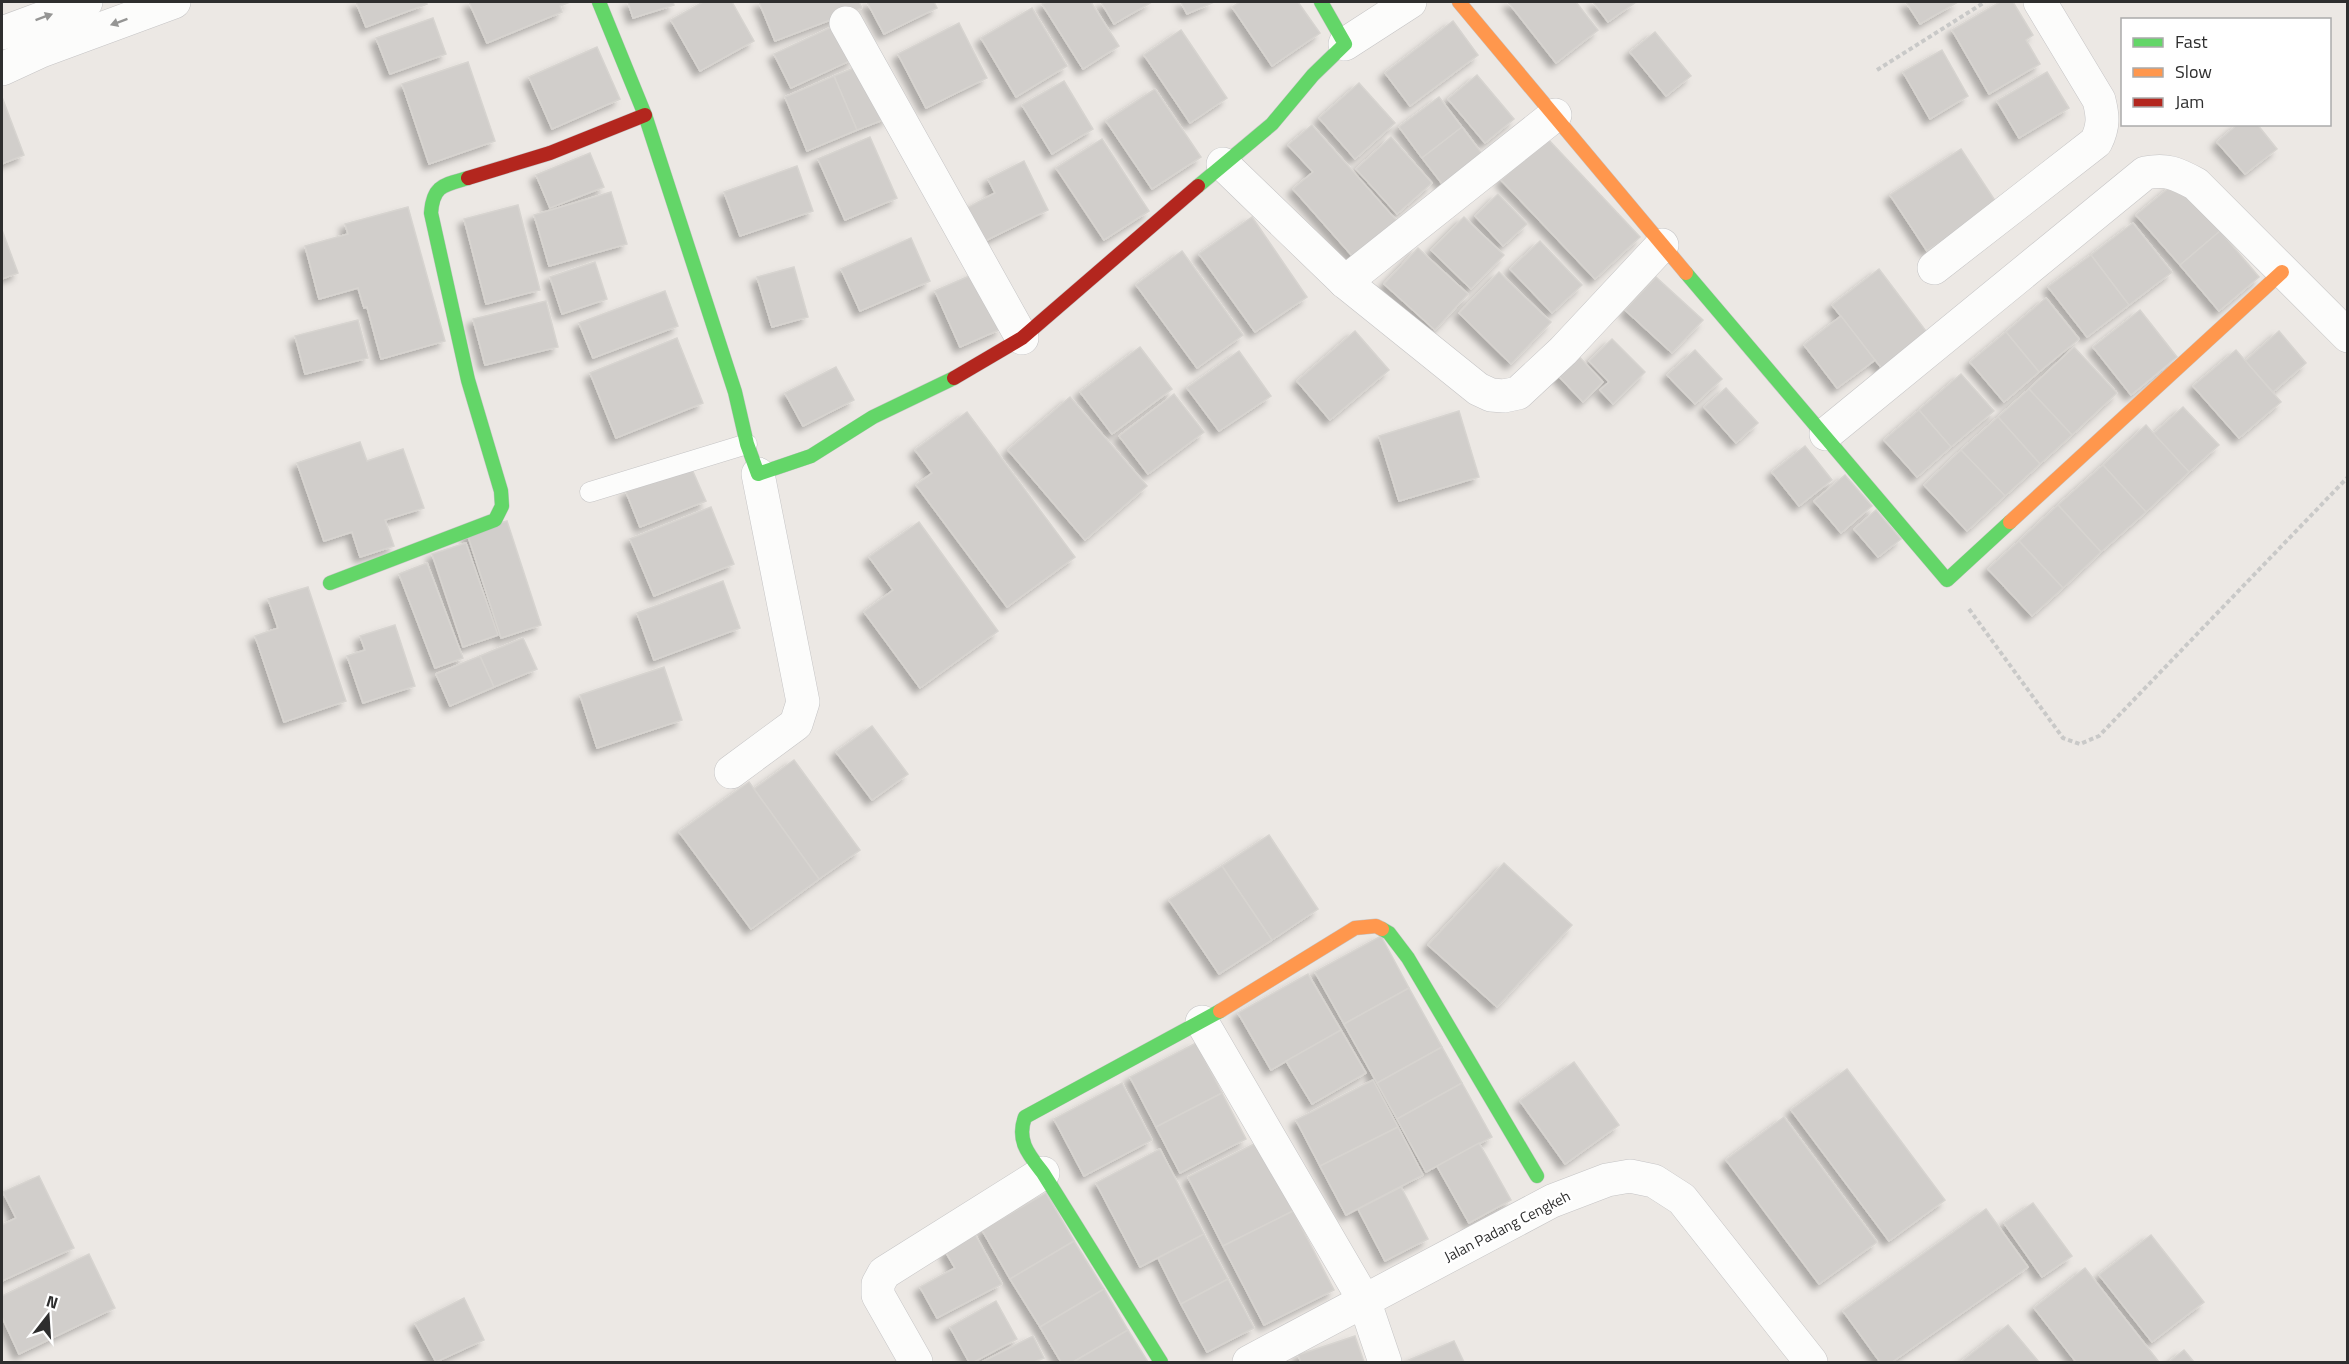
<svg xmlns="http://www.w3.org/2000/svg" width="2349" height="1364" font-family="'Titillium Web',sans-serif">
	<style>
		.building { fill: #d1cecb; stroke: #d7d4d0; stroke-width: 1.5; filter: url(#shadow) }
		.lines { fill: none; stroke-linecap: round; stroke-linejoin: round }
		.lane-casing { stroke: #c5c4c5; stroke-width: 21 }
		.street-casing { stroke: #c5c4c5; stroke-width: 34 }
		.fast-casing { stroke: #c5c4c5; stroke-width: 15 }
		.slow-casing { stroke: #c5c4c5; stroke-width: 15 }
		.jam-casing { stroke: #c5c4c5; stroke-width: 15 }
		.path { stroke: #c9c9c8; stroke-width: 4; stroke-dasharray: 4.5 3; stroke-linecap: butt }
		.lane { stroke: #fcfcfb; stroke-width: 20 }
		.street { stroke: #fcfcfb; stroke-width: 33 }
		.fast { stroke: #63d668; stroke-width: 14 }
		.slow { stroke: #ff974d; stroke-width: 14 }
		.jam { stroke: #b3261e; stroke-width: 14 }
		.oneway { fill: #959594 }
		.labels { text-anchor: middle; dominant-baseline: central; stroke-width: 5; stroke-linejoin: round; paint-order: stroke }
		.street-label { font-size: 15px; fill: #2e2e2e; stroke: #fff }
	</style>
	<defs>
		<filter id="shadow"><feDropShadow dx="-5.5" dy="5.5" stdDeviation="3" flood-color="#0004"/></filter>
	</defs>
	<rect width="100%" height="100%" fill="#ece8e4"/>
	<g class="building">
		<polygon points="356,2 426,2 427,4 366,27"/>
		<polygon points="469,2 570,2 560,6 562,12 487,43"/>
		<polygon points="628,2 673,2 674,5 633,18"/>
		<polygon points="703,2 732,2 754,41 700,71 671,20"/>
		<polygon points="759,2 859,2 862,8 775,41"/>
		<polygon points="867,2 934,2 937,8 884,34"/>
		<polygon points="1047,2 1091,2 1119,46 1083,69 1042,4"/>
		<polygon points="1101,2 1152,2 1114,24"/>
		<polygon points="1181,2 1214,2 1187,14"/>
		<polygon points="1240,2 1298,2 1320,33 1272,66 1232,7"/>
		<polygon points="1508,2 1576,2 1598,30 1556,63"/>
		<polygon points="1593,2 1636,2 1608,22"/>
		<polygon points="1906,2 1958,2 1920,24"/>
		<polygon points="2000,2 2013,2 2033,35 2026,40 2040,64 1989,94 1952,30"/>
		<polygon points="1032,8 1067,66 1016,97 981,38"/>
		<polygon points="433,18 446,54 390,74 376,38"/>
		<polygon points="1453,21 1478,55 1410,106 1385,73"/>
		<polygon points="959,23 987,78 926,108 898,54"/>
		<polygon points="838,24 854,59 791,88 774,54"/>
		<polygon points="1181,30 1227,98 1190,123 1144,55"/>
		<polygon points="1655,32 1691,76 1666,96 1630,52"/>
		<polygon points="597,47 620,99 552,129 529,77"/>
		<polygon points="1942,50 1968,96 1930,119 1903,72"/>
		<polygon points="468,62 495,141 429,164 402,84"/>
		<polygon points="864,64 888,118 857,130 834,76"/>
		<polygon points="2047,72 2069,108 2019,138 1997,101"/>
		<polygon points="1477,75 1514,119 1485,143 1448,99"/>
		<polygon points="834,76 857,130 807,151 785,97"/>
		<polygon points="1064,81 1093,129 1052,154 1022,105"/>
		<polygon points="1359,83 1395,123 1355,159 1319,118"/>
		<polygon points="1155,89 1201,157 1152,189 1106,121"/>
		<polygon points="2,97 24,155 2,164"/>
		<polygon points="1439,97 1462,127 1422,158 1399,127"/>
		<polygon points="2238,124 2257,124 2277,149 2245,174 2217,142"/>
		<polygon points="1312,125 1397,221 1354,258 1293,189 1313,172 1288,145"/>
		<polygon points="1462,127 1483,155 1443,185 1422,158"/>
		<polygon points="870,137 897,198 845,220 818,159"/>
		<polygon points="1391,137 1432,183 1397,214 1356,169"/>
		<polygon points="1547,138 1640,237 1595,279 1501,180"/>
		<polygon points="1102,139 1149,211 1104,240 1056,168"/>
		<polygon points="1961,149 1998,205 1927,251 1890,195"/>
		<polygon points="590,153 604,187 550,208 536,175"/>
		<polygon points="1024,161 1048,210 985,241 967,208 995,193 988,179"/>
		<polygon points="797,166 813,211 740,236 724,192"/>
		<polygon points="2176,182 2220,231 2180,265 2136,215"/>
		<polygon points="611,192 627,244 549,266 534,215"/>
		<polygon points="1498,194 1527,224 1503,246 1475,216"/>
		<polygon points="518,205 540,290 486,304 464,219"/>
		<polygon points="408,207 445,341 381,359 367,307 364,308 358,288 319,299 305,246 348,234 345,224"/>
		<polygon points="1252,217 1307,297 1255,332 1199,254"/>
		<polygon points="1464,217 1504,255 1471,289 1431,250"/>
		<polygon points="2133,223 2172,272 2129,305 2091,255"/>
		<polygon points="2,230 18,273 2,279"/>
		<polygon points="2220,231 2259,277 2219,311 2180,265"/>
		<polygon points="911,238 930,281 860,311 841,269"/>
		<polygon points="1540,241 1582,285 1552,313 1510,269"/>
		<polygon points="1418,248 1468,294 1435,330 1384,284"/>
		<polygon points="1182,251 1243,335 1197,368 1136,285"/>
		<polygon points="2091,255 2129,305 2087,337 2048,287"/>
		<polygon points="595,262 607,299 562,314 550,277"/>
		<polygon points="794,267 808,317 772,327 757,277"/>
		<polygon points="1879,269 1929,335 1883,370 1832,305"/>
		<polygon points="1499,272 1551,322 1511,364 1459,313"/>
		<polygon points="976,273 1001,329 960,347 935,291"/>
		<polygon points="1656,277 1703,320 1672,353 1625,310"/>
		<polygon points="665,291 678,326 593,358 579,323"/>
		<polygon points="2046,298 2079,339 2039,372 2006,332"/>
		<polygon points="546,301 558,347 485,365 473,319"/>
		<polygon points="2140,310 2177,357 2131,395 2093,347"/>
		<polygon points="1841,316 1875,360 1837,388 1804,345"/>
		<polygon points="358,320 368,358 305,374 295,336"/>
		<polygon points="1355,331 1389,370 1330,420 1297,381"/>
		<polygon points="2279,331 2306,363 2273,392 2245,361"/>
		<polygon points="2006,332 2039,372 2004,402 1970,362"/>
		<polygon points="677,338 703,403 616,438 590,373"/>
		<polygon points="1612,339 1645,372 1613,404 1600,390 1609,382 1589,361"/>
		<polygon points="1140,347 1172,389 1112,434 1080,392"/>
		<polygon points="2074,347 2117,393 2072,435 2029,389"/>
		<polygon points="1572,349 1603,382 1583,402 1551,368"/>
		<polygon points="1695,350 1722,379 1695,404 1667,375"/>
		<polygon points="2236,350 2281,402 2239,438 2193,386"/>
		<polygon points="1239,351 1271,396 1219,431 1187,388"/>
		<polygon points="836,367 854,400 803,426 785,393"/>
		<polygon points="1961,374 1994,411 1951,447 1919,410"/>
		<polygon points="1726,388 1758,423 1736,443 1704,407"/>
		<polygon points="2029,389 2072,435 2040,464 1998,417"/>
		<polygon points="1174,394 1204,432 1148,474 1119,436"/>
		<polygon points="1070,397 1147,486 1085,540 1008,450"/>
		<polygon points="2183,407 2219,445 2189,472 2153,434"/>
		<polygon points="1919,410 1951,447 1917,477 1884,440"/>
		<polygon points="1459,411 1479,477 1399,501 1379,436"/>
		<polygon points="967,412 1075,557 1007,607 916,485 932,473 915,450"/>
		<polygon points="1998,417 2040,464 2005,496 1961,450"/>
		<polygon points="2146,425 2189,472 2146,512 2103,465"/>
		<polygon points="360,442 367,461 403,449 424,508 385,520 394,546 360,557 352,532 324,541 297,463"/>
		<polygon points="1805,446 1832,480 1799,506 1772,472"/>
		<polygon points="1961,450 2005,496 1967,531 1924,485"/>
		<polygon points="2103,465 2146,512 2101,552 2058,505"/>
		<polygon points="691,467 706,501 640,527 626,492"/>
		<polygon points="1845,475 1872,506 1841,533 1814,501"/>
		<polygon points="2058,505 2101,552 2063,588 2019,541"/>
		<polygon points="711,507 734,564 654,596 630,539"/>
		<polygon points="1876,510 1901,539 1878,557 1854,529"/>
		<polygon points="507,521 541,625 501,638 467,533"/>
		<polygon points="919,522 998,631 920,688 864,612 893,590 869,557"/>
		<polygon points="2019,541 2063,588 2032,616 1988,569"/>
		<polygon points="466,543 498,635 463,647 432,554"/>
		<polygon points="427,563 463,658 435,668 399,574"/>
		<polygon points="723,581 740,628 654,660 637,613"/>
		<polygon points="308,587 346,701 284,722 255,636 278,628 268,599"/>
		<polygon points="395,625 415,686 363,703 347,656 365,650 360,636"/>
		<polygon points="523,638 537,669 494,687 480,656"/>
		<polygon points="480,656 494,687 450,706 436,674"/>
		<polygon points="664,667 682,720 597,748 580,695"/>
		<polygon points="872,726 908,774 872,800 836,752"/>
		<polygon points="794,760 860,850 819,879 754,789"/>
		<polygon points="749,782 819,879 751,929 679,832"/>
		<polygon points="1269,835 1318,909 1272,940 1222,866"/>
		<polygon points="1504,863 1572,925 1497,1007 1428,945"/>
		<polygon points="1222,866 1272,940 1219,974 1169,900"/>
		<polygon points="1381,936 1409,988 1344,1024 1315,972"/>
		<polygon points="1308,974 1341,1030 1271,1070 1238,1013"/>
		<polygon points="1409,988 1442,1047 1377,1083 1344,1024"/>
		<polygon points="1341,1030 1366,1073 1312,1104 1286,1061"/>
		<polygon points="1196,1043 1222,1093 1156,1127 1130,1077"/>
		<polygon points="1442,1047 1462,1083 1397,1119 1377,1083"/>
		<polygon points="1574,1062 1619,1125 1565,1164 1520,1101"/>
		<polygon points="1847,1069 1945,1200 1889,1241 1791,1110"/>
		<polygon points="1373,1080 1398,1127 1320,1166 1296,1120"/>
		<polygon points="1122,1083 1152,1140 1084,1176 1054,1119"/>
		<polygon points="1462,1083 1492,1137 1426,1172 1397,1119"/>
		<polygon points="1222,1093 1246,1139 1180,1173 1156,1127"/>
		<polygon points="1784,1117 1877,1242 1819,1284 1726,1160"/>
		<polygon points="1398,1127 1423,1175 1346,1215 1320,1166"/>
		<polygon points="1258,1142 1293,1211 1223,1246 1188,1177"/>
		<polygon points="1479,1143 1511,1200 1469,1223 1437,1166"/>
		<polygon points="1160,1149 1204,1234 1140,1267 1096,1183"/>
		<polygon points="39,1176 74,1248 2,1281 2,1225 16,1218 3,1192"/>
		<polygon points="1401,1187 1428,1239 1385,1261 1358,1209"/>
		<polygon points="1046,1193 1074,1241 1010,1279 982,1230"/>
		<polygon points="2033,1203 2072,1256 2042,1277 2004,1223"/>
		<polygon points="1986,1209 2028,1267 1892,1362 1880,1362 1843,1311"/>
		<polygon points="1293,1211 1334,1290 1264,1325 1223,1246"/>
		<polygon points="975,1234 1002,1284 937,1318 920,1287 955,1268 945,1251"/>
		<polygon points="1204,1234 1228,1279 1181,1304 1158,1258"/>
		<polygon points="2151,1235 2204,1302 2152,1342 2099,1275"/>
		<polygon points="1074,1241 1104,1289 1040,1327 1010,1279"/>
		<polygon points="89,1254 115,1308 19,1354 2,1317 2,1296"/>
		<polygon points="2085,1268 2159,1362 2076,1362 2034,1308"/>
		<polygon points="1228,1279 1254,1328 1207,1352 1181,1304"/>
		<polygon points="1104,1289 1128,1330 1073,1362 1061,1362 1040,1327"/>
		<polygon points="464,1298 484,1340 436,1362 415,1323"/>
		<polygon points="996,1301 1017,1339 974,1362 969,1362 950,1327"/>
		<polygon points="2008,1325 2039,1362 1961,1362"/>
		<polygon points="1128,1330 1148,1362 1073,1362"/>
		<polygon points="1033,1336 1044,1358 1034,1362 982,1362"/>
		<polygon points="1355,1336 1364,1362 1301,1362 1298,1355"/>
		<polygon points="1454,1341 1464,1362 1410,1362 1409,1360"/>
		<polygon points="2184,1350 2194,1362 2169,1362"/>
	</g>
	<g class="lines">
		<g class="lane-casing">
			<polyline id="lane" points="590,492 747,444"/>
		</g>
		<g class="street-casing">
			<g id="street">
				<polyline points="846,23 1022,338"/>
				<polyline points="2,33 86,2"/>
				<polyline points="1345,44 1410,2"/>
				<polyline points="2,69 41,51 174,2"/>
				<polyline points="1223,164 1345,282 1478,389 1491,395 1504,396 1518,393 1563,351 1662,245"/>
				<path d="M1934 268 2096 142C2104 126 2103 116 2099 100L2040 2"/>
				<polyline points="1345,282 1555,115"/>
				<path d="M1826 434 2145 173C2167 169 2176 173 2196 184L2348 336"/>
				<polyline points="731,772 796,724 803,702 758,474"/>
				<polyline points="1202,1022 1364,1300 1385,1362"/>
				<polyline points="916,1362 878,1295 878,1284 884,1273 1043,1173"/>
				<polyline points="1249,1362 1552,1201 1607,1180 1630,1176 1654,1181 1682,1199 1811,1362"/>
			</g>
		</g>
		<g class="fast-casing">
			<g id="fast">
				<polyline points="599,2 645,115 735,392 747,444 758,474 811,456 873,417 954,378"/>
				<polyline points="1198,186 1272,124 1313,75 1345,44 1321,2"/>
				<polyline points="1686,273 1947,580 2010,522"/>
				<path d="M330 583 495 520 502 506 501 491 468 380 431 213C433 185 444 185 468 178"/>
				<polyline points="1382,929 1389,933 1408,958 1537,1176"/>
				<path d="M1161 1362 1043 1173C1029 1155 1016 1141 1025 1117L1220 1011"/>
			</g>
		</g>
		<g class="slow-casing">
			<g id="slow">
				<polyline points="1459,2 1686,273"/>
				<polyline points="2010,522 2282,272"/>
				<polyline points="1220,1011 1355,928 1376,926 1382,929"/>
			</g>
		</g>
		<g class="jam-casing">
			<g id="jam">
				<polyline points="468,178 550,153 645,115"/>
				<polyline points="954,378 1022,338 1198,186"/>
			</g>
		</g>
		<g class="path">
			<polyline points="1877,70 1985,2"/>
			<polyline points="1969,609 2063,738 2080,744 2099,736 2348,477"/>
		</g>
		<use href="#lane" class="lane"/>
		<use href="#street" class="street"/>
		<use href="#fast" class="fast"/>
		<use href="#slow" class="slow"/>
		<use href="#jam" class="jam"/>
	</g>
	<defs><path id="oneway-solid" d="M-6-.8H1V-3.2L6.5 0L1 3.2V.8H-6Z" transform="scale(1.5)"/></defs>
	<g class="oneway">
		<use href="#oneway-solid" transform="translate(44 17) rotate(-20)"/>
		<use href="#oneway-solid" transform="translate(119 22) rotate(160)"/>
	</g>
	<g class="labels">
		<g class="street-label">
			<text transform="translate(1507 1226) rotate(-27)">Jalan Padang Cengkeh</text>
		</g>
	</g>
	<rect width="2349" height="1364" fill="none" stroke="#2e2e2e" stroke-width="6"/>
	<rect x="2121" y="18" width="210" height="108" fill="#ffffff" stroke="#ababab" stroke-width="1.5"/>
	<rect x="2133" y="38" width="30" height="9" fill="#63d668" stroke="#ababab" stroke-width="1.5"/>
	<text x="2175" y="48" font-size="18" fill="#2e2e2e">Fast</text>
	<rect x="2133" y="68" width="30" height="9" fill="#ff974d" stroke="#ababab" stroke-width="1.5"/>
	<text x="2175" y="78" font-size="18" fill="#2e2e2e">Slow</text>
	<rect x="2133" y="98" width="30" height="9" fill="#b3261e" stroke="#ababab" stroke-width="1.5"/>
	<text x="2175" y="108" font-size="18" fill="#2e2e2e">Jam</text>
	<g transform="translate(48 1316) rotate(17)" stroke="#ffffff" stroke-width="4.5" paint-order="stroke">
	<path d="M0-4.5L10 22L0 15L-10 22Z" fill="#2e2e2e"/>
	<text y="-9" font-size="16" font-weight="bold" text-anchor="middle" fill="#2e2e2e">N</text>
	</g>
</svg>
